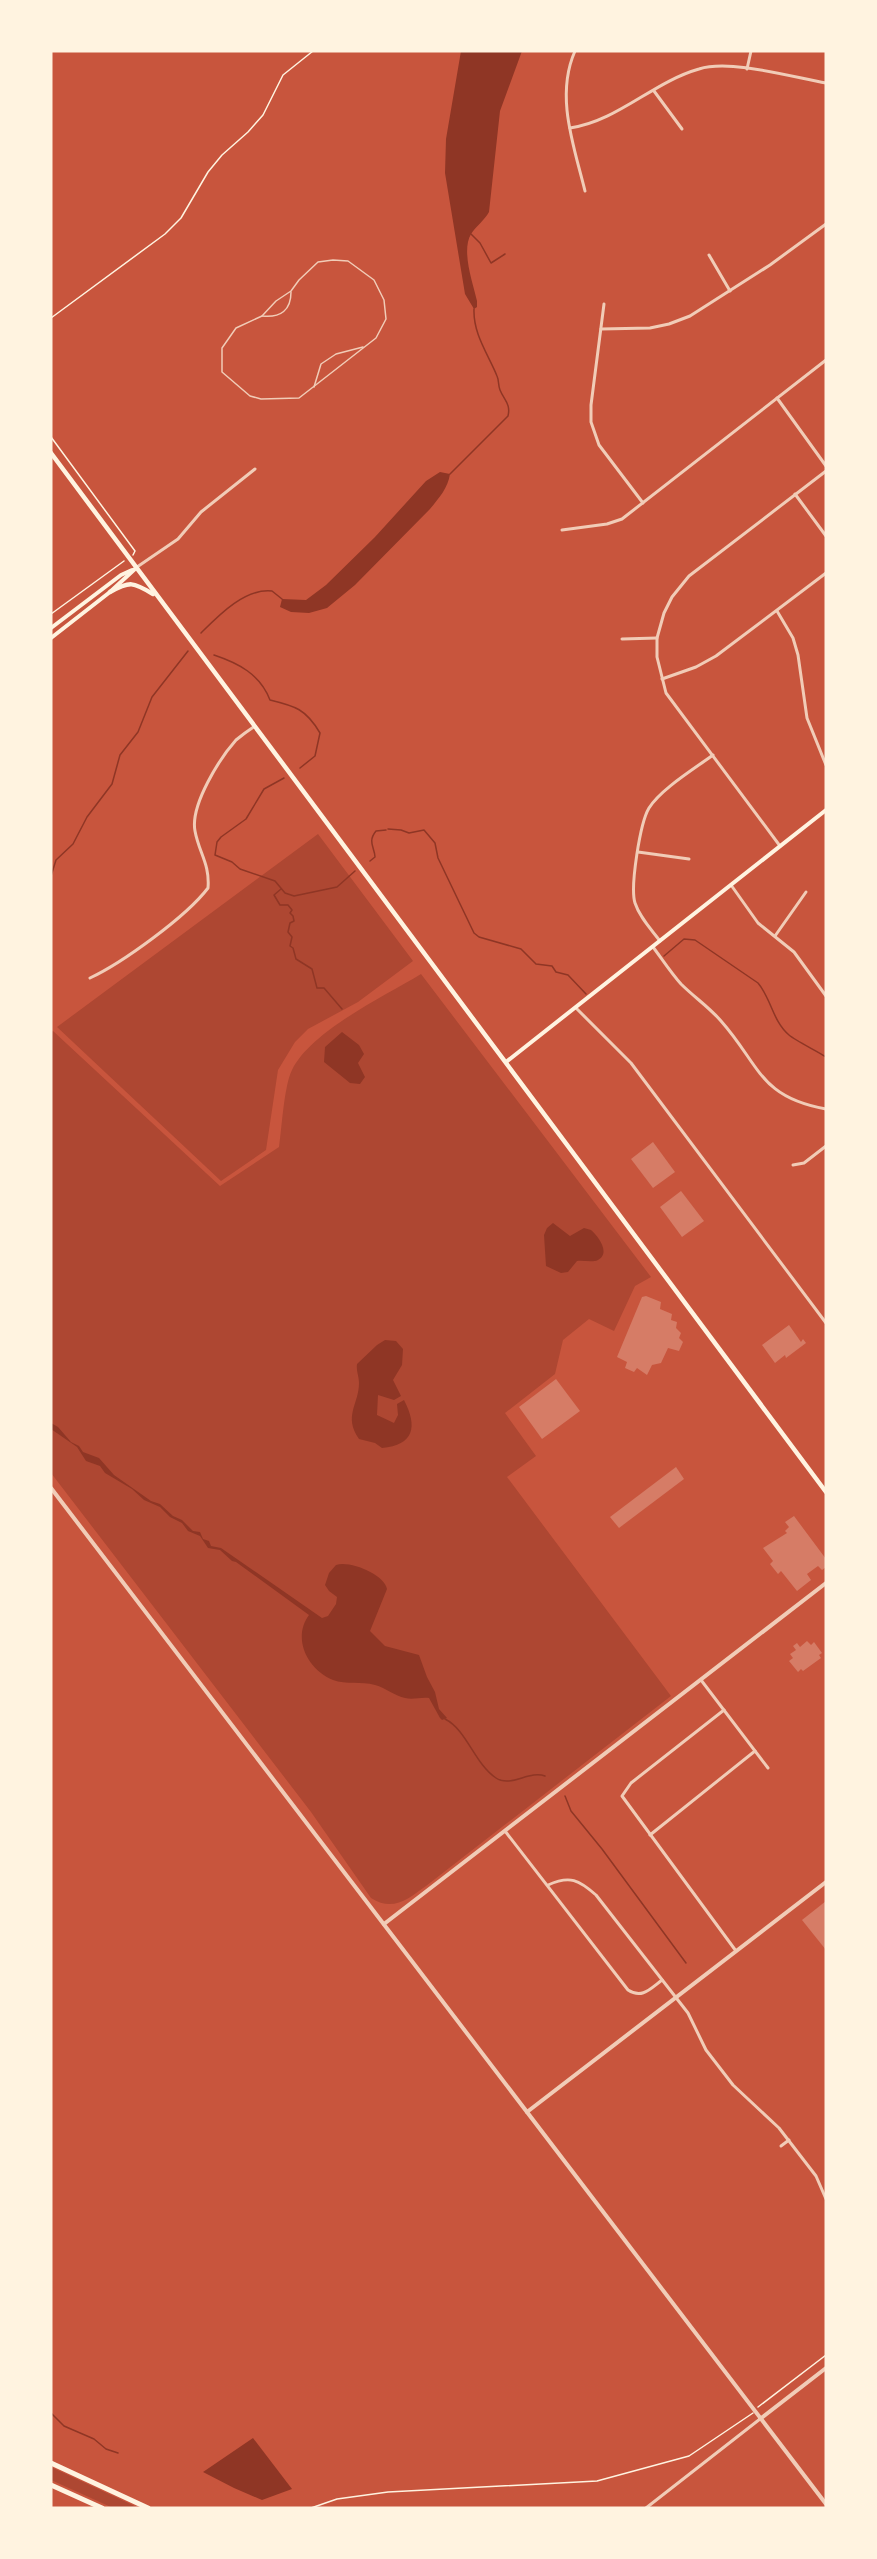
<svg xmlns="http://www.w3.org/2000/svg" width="877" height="2559" font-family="'PT Sans',sans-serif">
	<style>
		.green { fill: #ae4732 }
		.water { fill: #8f3625 }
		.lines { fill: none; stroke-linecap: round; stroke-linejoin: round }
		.stream { stroke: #8f3625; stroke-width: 1.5 }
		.building { fill: #d67c66 }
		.path { stroke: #fff3e0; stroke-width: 1.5 }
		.service { stroke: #f1ccb7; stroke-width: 1.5 }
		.minor { stroke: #f1ccb7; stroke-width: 3 }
		.tertiary { stroke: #f1ccb7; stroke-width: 4 }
		.secondary { stroke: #fff3e0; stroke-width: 4 }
		.primary { stroke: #fff3e0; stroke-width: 4.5 }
		.motorway { stroke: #fff3e0; stroke-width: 5 }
	</style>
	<rect width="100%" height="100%" fill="#c8553d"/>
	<g class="green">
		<polygon points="318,834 413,961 358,1002 308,1029 295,1042 278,1070 266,1150 221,1181 57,1027"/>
		<path d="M421 974 651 1277 635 1286 614 1331 589 1319 563 1340 555 1374 505 1413 536 1456 507 1477 671 1696 426 1886C408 1899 393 1912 371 1898L311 1812 51 1473V1032L53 1031 220 1186 279 1147C282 1127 284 1086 292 1070 311 1031 383 997 421 974Z"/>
		<polygon points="51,2467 139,2508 113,2508 51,2480"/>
	</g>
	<g class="water">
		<path d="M461 51H522L500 111 489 212C484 221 476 226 471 234 461 251 473 283 477 301V307L474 309 465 294 445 173 446 139Z"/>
		<path d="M440 472 450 474C448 488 439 498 430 509L355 585 327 608 309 613 291 612 280 607 282 599 306 600 326 585 375 537 426 481Z"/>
		<polygon points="342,1032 359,1045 364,1054 358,1063 365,1077 360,1084 350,1083 324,1062 325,1047"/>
		<path d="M553 1223 570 1236 584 1228 591 1230C598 1236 611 1253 598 1260 592 1263 584 1260 577 1261L568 1272 561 1273 546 1266 544 1235 547 1228Z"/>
		<path d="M385 1340 396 1341 403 1349 402 1365 393 1380 401 1396 394 1400 378 1395 377 1415 394 1423 398 1415 397 1404 404 1400C418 1427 414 1445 382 1448L375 1443 359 1439C343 1416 359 1404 359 1383 359 1376 356 1371 357 1364L377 1345Z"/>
		<path d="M51 1423 58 1427 71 1442 79 1446 83 1452 99 1458 114 1475 151 1501 160 1504 173 1516 182 1520 193 1531 200 1532 203 1539 209 1541 211 1546 221 1548 322 1618 328 1616 336 1604 337 1597 329 1591 325 1585 329 1573 336 1565C350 1560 385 1575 387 1589L370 1631 385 1646 419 1655 427 1677 435 1692 439 1709 447 1718 442 1720 440 1718 429 1698C421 1697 413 1700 405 1698 395 1696 386 1688 375 1685 361 1681 346 1685 333 1680 307 1669 292 1638 309 1615L236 1562 232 1561 220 1550 208 1548 200 1536 188 1531 182 1523 170 1517 160 1507 144 1500 132 1489 105 1473 100 1466 86 1461 77 1447 51 1429Z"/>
		<polygon points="253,2438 292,2489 262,2500 234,2488 203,2472"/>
	</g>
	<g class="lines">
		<g class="stream">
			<polyline points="471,234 480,243 491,263 505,254"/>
			<path d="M450 474 508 416C511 404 504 400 500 390 498 385 499 380 497 376 488 354 473 334 474 309"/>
			<path d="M201 633C219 615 245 588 272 591L282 599"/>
			<path d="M214 655C238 663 260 674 270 700 295 706 306 709 320 733L315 756 300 768"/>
			<polyline points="284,778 264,789 246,819 221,837 217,842 215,855 232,862 240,869 275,881 285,893 294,896 337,887 355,871"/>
			<polyline points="388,829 401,830 409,833 424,830 435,843 438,858 474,933 479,937 521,949 536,964 552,966 556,972 568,975 586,994"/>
			<path d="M370 861 375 857C375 848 367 842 376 831L386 830"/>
			<polyline points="51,876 56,860 73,844 87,817 112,784 120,755 138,732 152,697 188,651"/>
			<polyline points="281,889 274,895 280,905 288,905 292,910 290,913 293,916 294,921 290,923 288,932 292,937 290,946 293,948 296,959 312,969 317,988 324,988 342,1009"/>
			<path d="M664 956 684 939 695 940 758 983C771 998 773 1022 789 1035 796 1041 817 1051 826 1057"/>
			<path d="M445 1719C467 1730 474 1763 496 1778 511 1788 529 1770 545 1776"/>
			<polyline points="565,1796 571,1811 602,1849 686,1963"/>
			<polyline points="51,2413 64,2426 94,2439 106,2449 118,2453"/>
		</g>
	</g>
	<g class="building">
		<polygon points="653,1142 675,1172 653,1188 631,1159"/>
		<polygon points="681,1191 704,1221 682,1237 660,1207"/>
		<polygon points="646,1296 661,1302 660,1309 672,1314 671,1320 677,1322 676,1328 681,1333 679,1338 683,1342 679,1351 668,1348 661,1363 652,1365 647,1375 637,1368 634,1372 625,1368 627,1362 617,1357 642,1297"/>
		<polygon points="789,1325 801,1342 803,1339 806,1343 786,1358 785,1355 775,1363 762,1345"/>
		<polygon points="556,1379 580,1411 542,1439 519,1407"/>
		<polygon points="676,1467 684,1479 619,1528 610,1517"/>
		<polygon points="794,1516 826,1559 826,1567 822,1570 818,1566 807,1574 811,1580 797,1591 781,1571 778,1574 770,1564 773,1561 763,1548 787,1533 785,1531 789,1527 785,1522"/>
		<polygon points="807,1641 811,1645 814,1642 822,1653 819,1655 821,1658 803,1671 801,1669 798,1672 789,1661 793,1658 790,1654 796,1650 793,1646 797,1643 800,1647"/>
		<polygon points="826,1901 826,1950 802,1920"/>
	</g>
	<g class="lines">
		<g class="path">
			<polyline points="51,318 165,234 181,218 208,172 222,155 248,132 263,115 283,75 313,51"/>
			<polyline points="51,437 135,551 133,555"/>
			<polyline points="51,614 124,561"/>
			<polyline points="758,2407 826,2355"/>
			<polyline points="311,2508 337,2499 388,2492 597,2481 689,2456 753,2413"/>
		</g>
		<g class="service">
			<polygon points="333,260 348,261 374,280 384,300 386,319 376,338 299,398 261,399 250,396 222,372 222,348 236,328 262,316 276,301 291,291 299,280 318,262"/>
			<path d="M262 316C281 318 291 310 291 292"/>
			<polyline points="314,387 321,364 336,354 363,347"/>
		</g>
		<g class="minor">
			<path d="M575 51C555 96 574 146 585 191"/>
			<polyline points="747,69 751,51"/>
			<polyline points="654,91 682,129"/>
			<path d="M570 128C618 121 653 82 699 69 730 59 792 77 826 83"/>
			<polyline points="709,255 730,291"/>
			<polyline points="604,304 591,405 591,422 599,445 643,503"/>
			<polyline points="601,329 650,328 669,324 690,316 770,265 826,224"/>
			<polyline points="777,398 826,466"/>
			<polyline points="795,494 826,536"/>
			<polyline points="562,530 607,524 622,519 826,360"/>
			<polyline points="137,567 178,539 201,512 255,469"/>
			<polyline points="777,611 793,638 798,655 807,718 826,765"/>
			<polyline points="622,639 657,638"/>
			<polyline points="662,679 696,667 716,656 826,573"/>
			<polyline points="780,846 666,693 657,657 657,638 664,613 672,597 689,576 826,471"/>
			<polyline points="638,852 689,859"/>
			<polyline points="731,885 758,923 794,952 826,996"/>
			<polyline points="775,936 806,892"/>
			<path d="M660 941C651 929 640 918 635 903 630 887 640 823 649 808 661 789 694 769 713 755"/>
			<path d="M653 947C662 959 671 973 681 984 694 997 709 1007 721 1021 760 1065 759 1097 826 1109"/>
			<path d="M90 978C122 963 186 917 208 888 210 864 199 853 195 831 190 805 220 758 236 740 242 735 249 730 255 726"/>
			<polyline points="576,1008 631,1063 826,1323"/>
			<polyline points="793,1165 804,1163 826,1146"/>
			<polyline points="701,1680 768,1768"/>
			<polyline points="724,1710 631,1783 622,1796 736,1951"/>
			<path d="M505 1831 628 1990C642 1999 650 1989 662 1980"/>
			<polyline points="650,1835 755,1751"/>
			<path d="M548 1885C570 1875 579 1880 596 1895L688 2013 706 2050 733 2085 779 2128 816 2176 826 2199"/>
			<polyline points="781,2146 789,2140"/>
			<polyline points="646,2508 760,2419"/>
		</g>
		<g class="tertiary">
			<polyline points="51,1488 826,2504"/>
			<polyline points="384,1924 826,1583"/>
			<polyline points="527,2112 826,1882"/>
			<polyline points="760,2419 826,2368"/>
		</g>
		<g class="secondary">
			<polyline points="51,628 121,575 132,570"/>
			<polyline points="51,638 110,592 136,568"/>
			<polyline points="506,1062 826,810"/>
		</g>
		<g class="primary">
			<polyline points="51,453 826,1492"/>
			<path d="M110 592C130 581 133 582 153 594"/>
		</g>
		<g class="motorway">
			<polyline points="51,2463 148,2508"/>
			<polyline points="51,2485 102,2508"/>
		</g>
	</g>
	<rect width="877" height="2559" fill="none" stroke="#fff3e0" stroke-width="105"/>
</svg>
